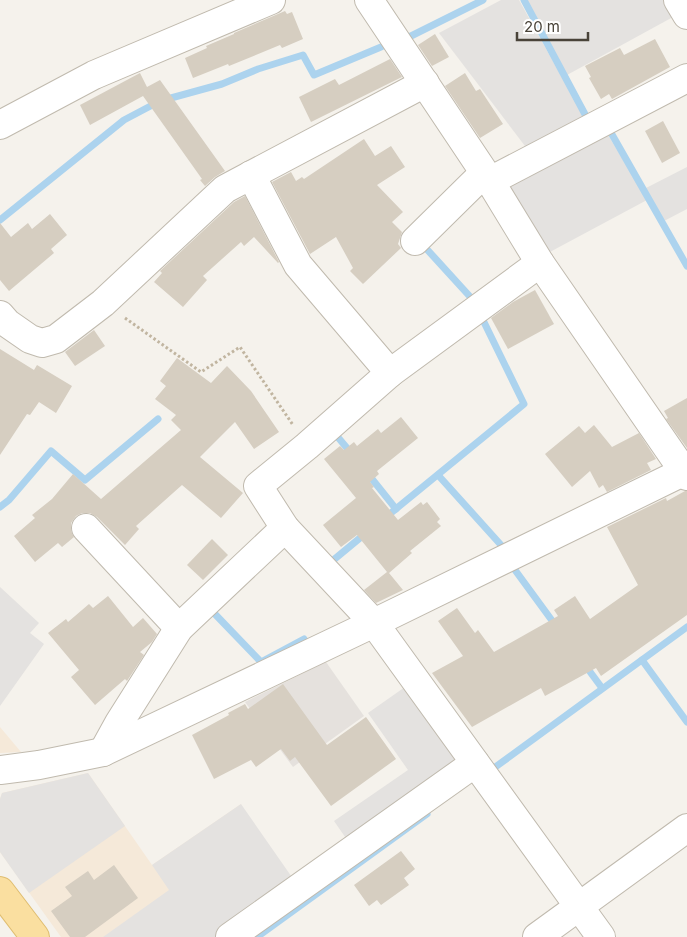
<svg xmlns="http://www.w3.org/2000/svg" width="687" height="937" font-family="Inter,sans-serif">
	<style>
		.commercial { fill: #f5e9d9 }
		.industrial { fill: #e5e1dd }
		.parking { fill: #e4e2e0 }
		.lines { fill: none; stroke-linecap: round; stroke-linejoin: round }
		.stream { stroke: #acd3ee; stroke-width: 7 }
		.building { fill: #d6cec1 }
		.minor-casing { stroke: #c0baae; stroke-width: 30 }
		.major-casing { stroke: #dfbd70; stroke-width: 30 }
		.path { stroke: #c1b5a0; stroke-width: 3; stroke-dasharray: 2.5 2.5; stroke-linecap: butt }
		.minor { stroke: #fff; stroke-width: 28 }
		.major { stroke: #fadfa0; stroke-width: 28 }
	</style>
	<rect width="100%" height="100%" fill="#f5f2ec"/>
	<g class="commercial">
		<polygon points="0,727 21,752 0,753"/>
		<polygon points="88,773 152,865 241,804 219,937 61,937 0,852 0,799 2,793"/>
	</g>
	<polygon class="industrial" points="326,662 364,716 293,767 245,702"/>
	<g class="parking">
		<polygon points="501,0 519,0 585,119 528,150 439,33"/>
		<polygon points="525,0 664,0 673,17 567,75"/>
		<polygon points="605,130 647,200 548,253 506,191 510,180"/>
		<polygon points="687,167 687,209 664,221 646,188"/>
		<polygon points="0,587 39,623 30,633 44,644 0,706"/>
		<polygon points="405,687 456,757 453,771 350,844 334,821 408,770 368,713"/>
		<polygon points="88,773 125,826 29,893 0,852 0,799 2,793"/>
		<polygon points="241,804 296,883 219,937 103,937 169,890 152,865"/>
	</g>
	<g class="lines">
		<g class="stream">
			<polyline points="524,0 587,118"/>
			<polyline points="409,37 483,0"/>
			<polyline points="610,131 687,266"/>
			<polyline points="0,220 124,120 160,101 222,84 258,69 303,55 314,75 381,47"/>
			<polyline points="423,245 474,301"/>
			<polyline points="336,435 352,454"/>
			<polyline points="368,474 396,509"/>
			<polyline points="438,475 501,545"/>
			<polyline points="0,507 9,500 51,451 85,480 158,419"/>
			<polyline points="386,517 524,404 481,316"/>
			<polyline points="331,562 366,533"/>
			<polyline points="515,570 556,626"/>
			<polyline points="216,608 212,611 261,662 304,639"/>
			<polyline points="642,660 687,722"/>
			<polyline points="585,665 602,688"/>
			<polyline points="494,768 687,627"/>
			<polyline points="257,937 427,814"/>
		</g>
	</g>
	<g class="building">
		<polygon points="285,11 287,14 292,12 303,39 282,48 280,45 229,66 228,64 193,78 185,58 207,48 206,46 234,34 234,33"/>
		<polygon points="435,34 449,57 432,66 418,45"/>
		<polygon points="655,39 670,67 612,99 609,94 601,99 589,78 591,77 585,66 620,48 624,55"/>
		<polygon points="390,59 402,77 311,122 299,97 335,79 339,85"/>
		<polygon points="140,73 147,87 160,80 225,171 215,177 205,186 200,180 202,179 143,96 90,125 80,105"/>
		<polygon points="465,73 476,91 480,89 503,124 480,138 445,86"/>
		<polygon points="663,121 680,153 662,163 645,131"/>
		<polygon points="364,139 375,156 391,146 405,167 377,185 403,212 392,222 402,232 398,244 401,248 363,284 350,271 353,268 336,237 310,254 272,182 291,172 296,181 302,177 304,179"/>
		<polygon points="245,196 279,262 278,263 254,237 244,246 241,242 203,276 207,280 183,307 154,282 162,273 160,271 234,202"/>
		<polygon points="50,214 67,235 51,249 54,253 9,291 0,280 0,223 11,237 28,223 32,229"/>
		<polygon points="535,290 554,324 508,349 491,318 513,302"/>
		<polygon points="94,330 105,346 75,366 65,352"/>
		<polygon points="0,349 34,370 37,365 72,386 56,413 39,402 30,415 27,414 0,455"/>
		<polygon points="177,358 211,383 227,366 251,391 279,432 254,449 235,422 200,457 243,493 221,518 182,485 136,526 139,529 125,545 97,517 90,513 82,513 76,516 71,523 71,531 74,537 62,547 58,543 35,562 14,536 35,518 32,515 52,499 73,474 101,499 181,430 171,420 176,415 155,399 166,386 160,381"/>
		<polygon points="687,398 687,448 666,419 668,418 664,411"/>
		<polygon points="401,417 418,438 377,471 379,474 370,482 374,487 372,488 398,520 421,502 423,505 427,502 440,519 437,522 441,526 410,551 412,553 389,573 403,590 376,603 364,590 387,572 357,535 341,547 323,525 356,498 324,459 340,446 344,450 354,442 357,446 378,429 381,433"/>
		<polygon points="594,425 612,447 639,433 656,459 647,463 651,470 607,492 603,485 599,488 590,471 572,487 545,454 579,426 585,433"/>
		<polygon points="685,491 687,491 687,615 601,676 596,668 545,696 541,688 472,727 432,673 463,656 438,621 457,608 475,633 478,630 494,652 558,616 554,610 575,596 590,619 638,585 607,527 666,498 667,501"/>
		<polygon points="212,539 228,555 203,580 187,565"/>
		<polygon points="108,596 133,627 143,618 157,634 152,642 140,652 144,655 127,681 125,679 95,705 71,677 79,670 48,633 66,619 68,622 89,604 93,608"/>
		<polygon points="283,684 327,745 366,717 396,759 331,806 295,757 290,761 281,749 256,767 251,760 214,779 192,735 229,715 228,713 245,704 248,709"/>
		<polygon points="401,851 415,869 404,878 409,885 381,905 377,900 369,906 354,885"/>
		<polygon points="114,865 138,898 85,937 70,937 51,911 72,896 65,887 88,871 94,880"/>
	</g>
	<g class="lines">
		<g class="minor-casing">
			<g id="minor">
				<polyline points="369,0 490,181 540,263 687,476"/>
				<polyline points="678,0 687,15"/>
				<polyline points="0,125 94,75 271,0"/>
				<polyline points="251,175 298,265 390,373"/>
				<polyline points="490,181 687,78"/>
				<polyline points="415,241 484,173"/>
				<polyline points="540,263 390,373 307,446 258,486 285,528 374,623 601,937"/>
				<polyline points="0,315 7,323 30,339 42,343 56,339 103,303 225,189 425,83"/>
				<polyline points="86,528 179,628"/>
				<polyline points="103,752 119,723 179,628 285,528"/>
				<polyline points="0,770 39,765 103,752 374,623 687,470"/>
				<polyline points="230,937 475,763"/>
				<polyline points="537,937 687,828"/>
			</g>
		</g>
		<g class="major-casing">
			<polyline id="major" points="0,891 35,937"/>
		</g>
		<polyline class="path" points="125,318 201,372 240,347 293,425"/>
		<use href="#minor" class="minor"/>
		<use href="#major" class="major"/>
	</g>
	<path d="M517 32v8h71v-8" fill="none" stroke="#494339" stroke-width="2.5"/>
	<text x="524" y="32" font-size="15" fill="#494339" stroke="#ffffff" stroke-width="4" paint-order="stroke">20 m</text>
</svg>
